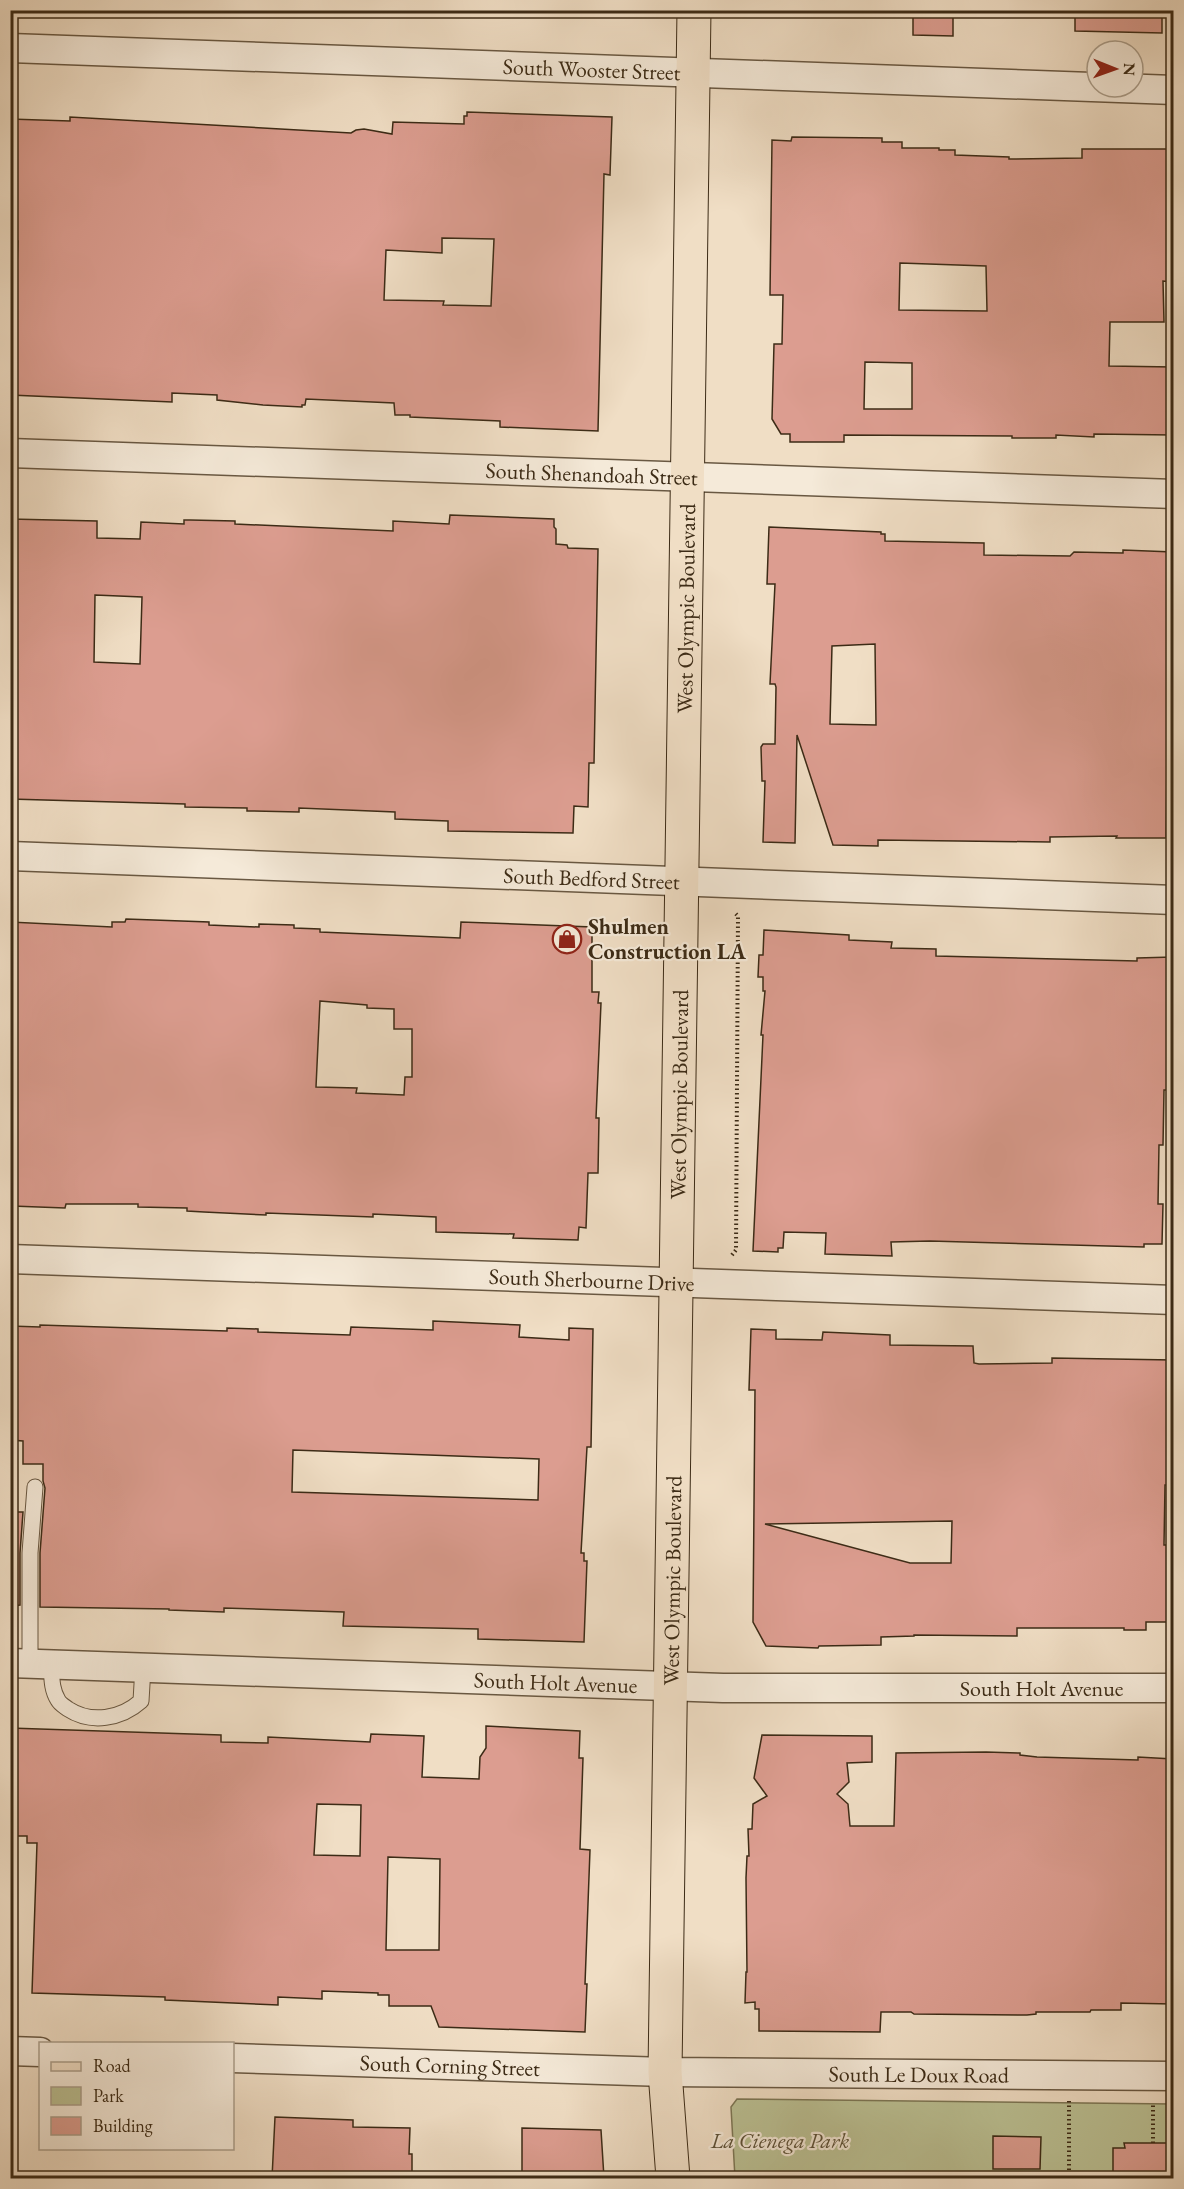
<svg xmlns="http://www.w3.org/2000/svg" width="1184" height="2189" font-family="'EB Garamond',serif">
	<style>
		.green { fill: #bbc194; stroke: #7c7655; stroke-width: 1.5 }
		.building { fill: #dc9d90; stroke: #3c2b16; stroke-width: 1.5; fill-rule: evenodd }
		.lines { fill: none; stroke-linecap: round; stroke-linejoin: round }
		.lane-casing { stroke: #695842; stroke-width: 17 }
		.street-casing { stroke: #695842; stroke-width: 31 }
		.primary-casing { stroke: #3c2b16; stroke-width: 35 }
		.path { stroke: #3c2b16; stroke-width: 4; stroke-dasharray: 1.5 3; stroke-linecap: butt }
		.lane { stroke: #f5ead9; stroke-width: 15 }
		.street { stroke: #f5ead9; stroke-width: 28 }
		.primary { stroke: #f0dec5; stroke-width: 33 }
		.labels { text-anchor: middle; dominant-baseline: central; stroke-width: 4.5; stroke-linejoin: round; paint-order: stroke }
		.street-label { font-size: 22px; fill: #3c2b16; stroke: #f5ead9 }
		.poi-label { font-size: 22px; font-weight: bold; fill: #3c2b16; stroke: #f5ead9; text-anchor: start }
		.park-label { font-size: 22px; font-style: italic; fill: #5c5036; stroke: #f5ead9 }
	</style>
	<rect width="100%" height="100%" fill="#f0dec5"/>
	<filter id="stains"><feTurbulence type="fractalNoise" baseFrequency=".00333" numOctaves="4"/><feColorMatrix values="0 0 0 0 .2 0 0 0 0 .09 0 0 0 0 .02 0 0 0 .5 -.17"/></filter>
	<radialGradient id="worn" r=".72"><stop offset=".6" stop-color="#630" stop-opacity="0"/><stop offset="1" stop-color="#630" stop-opacity=".3"/></radialGradient>
	<polygon class="green" points="737,2099 1173,2104 1173,2178 735,2178 731,2107"/>
	<g class="building">
		<polygon points="913,10 953,10 953,36 913,35"/>
		<polygon points="1075,10 1162,10 1162,33 1075,31"/>
		<path d="M467 112 612 117 610 175 604 174 598 431 500 427V421L410 417V415H395L394 403 306 399 305 405H302V407L263 405 217 400V395L172 393V402L10 395 11 291 16 292 18 241H13V235H10V119L70 121V117L351 133 356 130 364 129 392 134 393 122 464 124V116H467ZM442 238 494 239 491 306 443 305 444 301 384 300 386 250 442 253Z"/>
		<path d="M792 137 882 138V142H902V148H939V150H955V155L1009 157V159L1082 158V149H1173V282L1163 281 1164 322H1110L1109 366 1173 367V435L1094 434V437L1056 435V438H1012V436L844 435V442H790V434H781L772 419 774 344H782L783 295H770L772 140 791 141ZM900 263 986 266 987 311 899 310ZM865 362 912 363V409H864Z"/>
		<path d="M450 515 554 519V527L556 529V544L567 545 568 548 598 549 594 763H589L588 807 574 806 573 833 448 831V821L395 819V812L299 808V812L252 811H247V808L185 807V804L10 799V519L97 521V538L140 539 141 522 184 524V520H190L235 521V524L393 531V521L449 524ZM95 595 142 597 140 664 94 662Z"/>
		<path d="M769 527 881 532V534H885V541L984 543V555L1070 556 1074 552 1123 553V550L1173 552V755L1168 754 1167 758 1166 838H1116L1117 836 1050 837V842L878 840V846L833 845 797 735 795 843 763 842 765 781H762L761 747 763 744H775L776 687 775 684H770L775 584H767ZM875 644 876 725 830 724 832 646Z"/>
		<path d="M126 919 209 922V925L259 927V924L294 925V928L320 929V932L460 938 461 922 592 927V992H599L598 1003H601L596 1118H599L598 1173H588L586 1228 579 1227 578 1240 513 1238 514 1234 436 1232V1217L373 1214V1217L266 1213V1215L204 1212 187 1211V1208L138 1207V1204H66L65 1208 12 1206 10 922 112 927V922H125ZM320 1001 367 1005V1008L394 1009V1029H412V1077H405L404 1095 356 1093 357 1088 316 1087Z"/>
		<polygon points="764,930 849,935 849,940 892,942 891,948 936,949 936,956 1137,961 1137,958 1173,957 1173,1090 1164,1090 1163,1145 1159,1145 1158,1204 1163,1204 1162,1244 1144,1244 1144,1247 930,1241 891,1242 892,1256 825,1254 826,1233 784,1232 783,1248 778,1248 778,1252 753,1251 763,1035 761,1035 765,991 763,991 763,977 758,977 759,955 763,955"/>
		<path d="M433 1321 520 1325 519 1337 569 1340V1328L593 1329 591 1447H587L581 1553H584V1561H587L584 1642 478 1639V1629L343 1626 344 1612 224 1608V1612L169 1610V1609L40 1607V1553L45 1488 43 1481V1464H23V1441L10 1440V1326L40 1327V1325L227 1331V1328L258 1329V1332L350 1335 351 1327 433 1330ZM293 1450 539 1459 538 1500 292 1492Z"/>
		<path d="M751 1329 776 1330V1339L822 1340 823 1332 890 1335V1345L973 1346 974 1363 979 1364 1052 1363V1358L1173 1360V1485H1165L1164 1545H1173V1622H1146V1630H1124V1628H1017V1636L914 1635V1636L881 1637V1645L819 1646 818 1648 766 1646 753 1622 755 1390H749ZM952 1521 951 1563H910L765 1524Z"/>
		<polygon points="10,1512 23,1512 20,1553 20,1605 10,1606"/>
		<path d="M486 1726 580 1731 579 1758H583L580 1849 590 1850 585 1984H587L585 2032 439 2027 431 2006H389V1995H378V1993L322 1991V1999L278 1997V2005L165 2000V1997L32 1993 37 1843H27V1836H10V1728L221 1735V1742L268 1743V1737L370 1742 371 1734 424 1736 422 1777 479 1779 480 1757 486 1748ZM317 1804 361 1805 360 1856 314 1855ZM388 1857 440 1859 439 1950H386Z"/>
		<polygon points="762,1735 872,1736 872,1762 847,1763 849,1782 837,1794 848,1804 850,1826 894,1826 896,1753 986,1752 1020,1753 1020,1755 1037,1757 1138,1760 1138,1757 1173,1759 1173,2004 1121,2003 1121,2010 1091,2010 1090,2012 1036,2012 1036,2014 1027,2015 914,2014 911,2012 881,2012 880,2032 759,2031 759,2009 755,2009 755,2002 745,2003 746,1972 747,1972 746,1878 747,1856 749,1856 748,1829 752,1829 753,1804 767,1796 754,1778"/>
		<polygon points="275,2117 353,2120 353,2127 410,2128 409,2154 412,2154 412,2178 272,2178"/>
		<polygon points="522,2128 601,2130 604,2178 522,2178"/>
		<polygon points="993,2136 1041,2137 1040,2169 993,2169"/>
		<polygon points="1124,2143 1169,2143 1170,2148 1173,2148 1173,2178 1113,2178 1113,2148 1125,2148"/>
	</g>
	<g class="lines">
		<g class="lane-casing">
			<g id="lane">
				<polyline points="30,1663 30,1553 35,1487"/>
				<path d="M51 1664C52 1676 51 1689 58 1700 60 1704 64 1706 68 1709 91 1724 121 1719 141 1701L143 1667"/>
			</g>
		</g>
		<g class="street-casing">
			<g id="street">
				<path id="s1" d="M10 48 1174 90"/>
				<path id="s2" d="M10 453 1174 494"/>
				<path id="s3" d="M10 856 1174 900"/>
				<path id="s4" d="M10 1259 1174 1300"/>
				<path id="s5" d="M10 1663 723 1688H1174"/>
				<polyline points="10,2051 40,2052"/>
				<path id="s6" d="M232 2058 665 2072 1174 2076"/>
			</g>
		</g>
		<g class="primary-casing">
			<g id="primary">
				<path id="s7" d="M673 2178 665 2072 694 10"/>
			</g>
		</g>
		<g class="path">
			<polyline points="732,1255 736,1250 738,916 734,912"/>
			<polyline points="1069,2101 1069,2178"/>
			<polyline points="1153,2143 1153,2103"/>
		</g>
		<use href="#lane" class="lane"/>
		<use href="#street" class="street"/>
		<use href="#primary" class="primary"/>
	</g>
	<defs>
		<g id="shop-ring" transform="scale(1.5)"><circle r="9.5" fill="#f5ead9" stroke="#8f2418" stroke-width="1.5"/><path d="M-5-2.5h2.3a2.7 3.5 0 0 1 5.4 0H5L5.5 6h-11ZM-1.5-2.5h3a1.5 2.3 0 0 0-3 0Z" fill="#8f2418"/></g>
	</defs>
	<g fill-rule="evenodd">
		<use href="#shop-ring" x="567" y="939"/>
	</g>
	<g class="labels">
		<g class="street-label">
			<text stroke="none"><textPath href="#s1" startOffset="582">South Wooster Street</textPath></text>
			<text stroke="none"><textPath href="#s2" startOffset="582">South Shenandoah Street</textPath></text>
			<text stroke="none"><textPath href="#s7" startOffset="1570">West Olympic Boulevard</textPath></text>
			<text stroke="none"><textPath href="#s3" startOffset="582">South Bedford Street</textPath></text>
			<text stroke="none"><textPath href="#s7" startOffset="1084">West Olympic Boulevard</textPath></text>
			<text stroke="none"><textPath href="#s4" startOffset="582">South Sherbourne Drive</textPath></text>
			<text stroke="none"><textPath href="#s7" startOffset="598">West Olympic Boulevard</textPath></text>
			<text stroke="none"><textPath href="#s5" startOffset="546">South Holt Avenue</textPath></text>
			<text stroke="none"><textPath href="#s5" startOffset="1032">South Holt Avenue</textPath></text>
			<text stroke="none"><textPath href="#s6" startOffset="218">South Corning Street</textPath></text>
			<text stroke="none"><textPath href="#s6" startOffset="687">South Le Doux Road</textPath></text>
		</g>
		<g class="poi-label">
			<text x="588" y="926">Shulmen<tspan x="588" dy="25">Construction LA</tspan></text>
		</g>
		<g class="park-label">
			<text x="780" y="2140">La Cienega Park</text>
		</g>
	</g>
	<rect width="1184" height="2189" fill="none" stroke="#f0dec5" stroke-width="36"/>
	<rect x="12" y="12" width="1160" height="2165" fill="none" stroke="#3c2b16" stroke-width="3"/>
	<rect x="18" y="18" width="1148" height="2153" fill="none" stroke="#3c2b16" stroke-width="1.5"/>
	<rect x="39" y="2042" width="195" height="108" fill="#f5ead9" stroke="#ab9e8b" stroke-width="1.5"/>
	<rect x="51" y="2062" width="30" height="9" fill="#f0dec5" stroke="#ab9e8b" stroke-width="1.5"/>
	<text x="93" y="2072" font-size="18" fill="#3c2b16">Road</text>
	<rect x="51" y="2087" width="30" height="18" fill="#bbc194" stroke="#ab9e8b" stroke-width="1.5"/>
	<text x="93" y="2102" font-size="18" fill="#3c2b16">Park</text>
	<rect x="51" y="2117" width="30" height="18" fill="#dc9d90" stroke="#ab9e8b" stroke-width="1.5"/>
	<text x="93" y="2132" font-size="18" fill="#3c2b16">Building</text>
	<g transform="translate(1115 69) rotate(91)"><circle r="28" fill="#f5ead9" stroke="#ab9e8b" stroke-width="1.5"/>
	<path d="M0-4.5L10 22L0 15L-10 22Z" fill="#8f2418"/>
	<text y="-9" font-size="16" font-weight="bold" text-anchor="middle" fill="#3c2b16">N</text>
	</g>
	<rect width="100%" height="100%" filter="url(#stains)"/>
	<rect width="100%" height="100%" fill="url(#worn)"/>
</svg>
